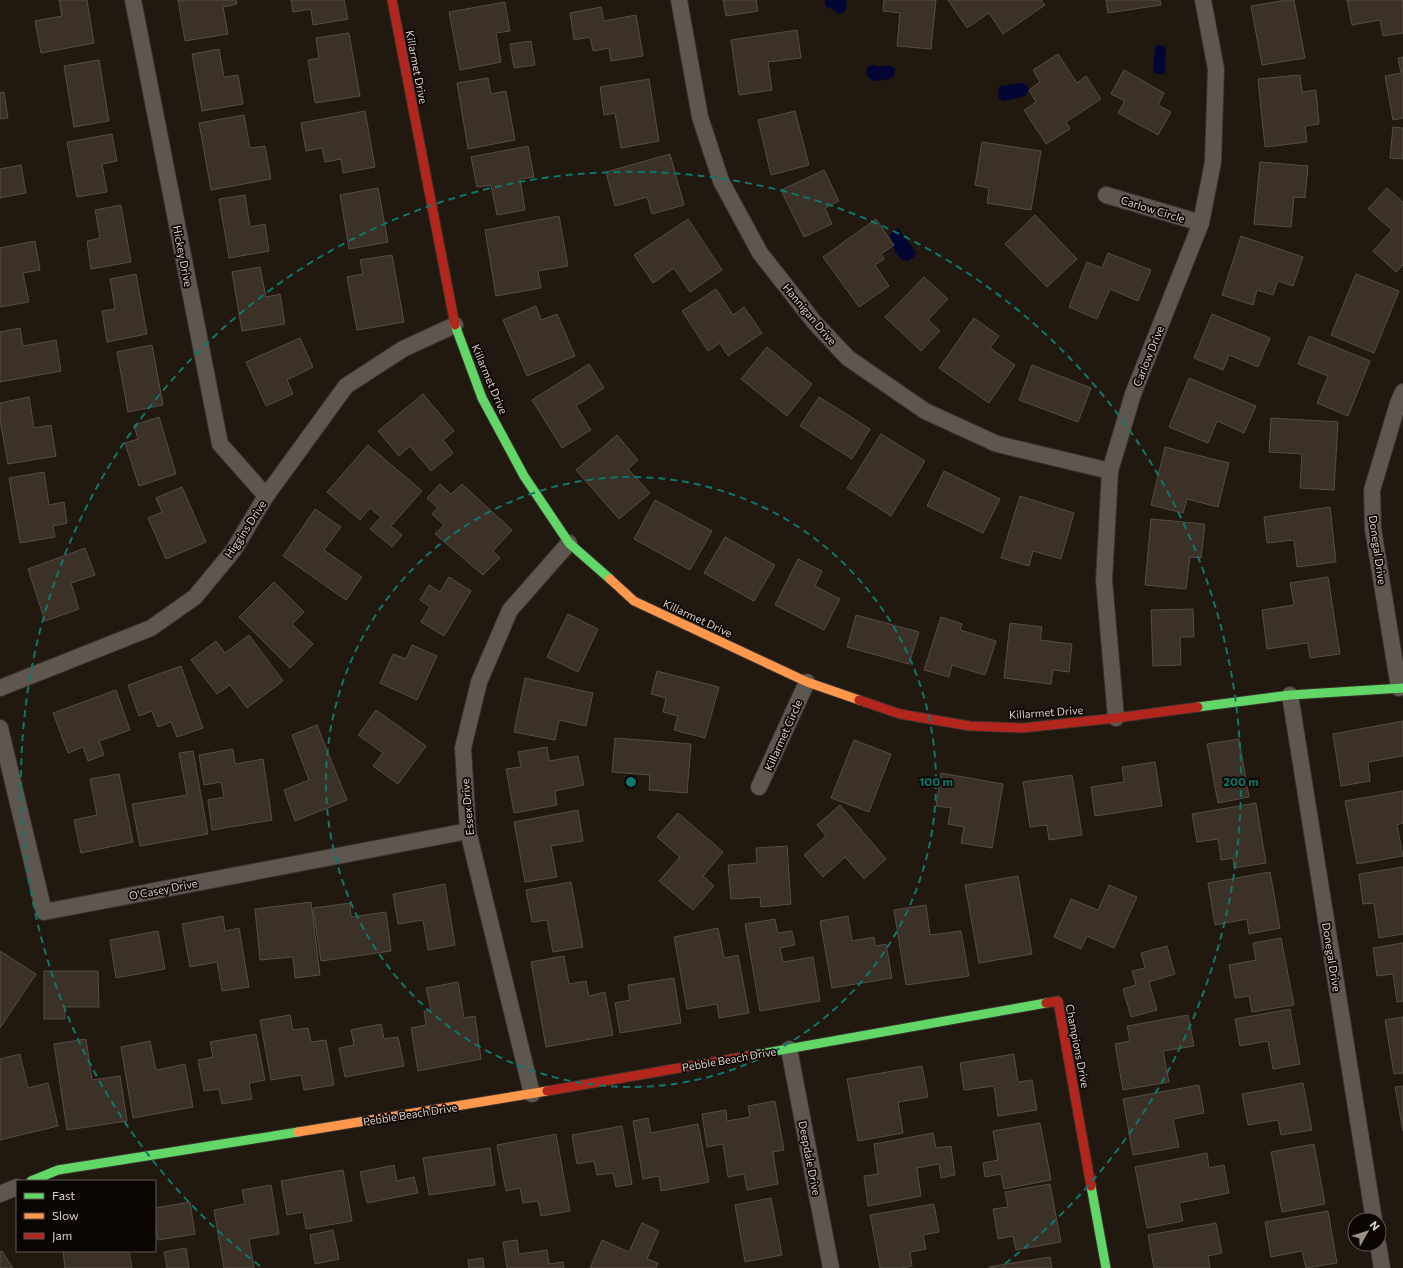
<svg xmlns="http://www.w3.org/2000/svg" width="1403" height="1268" font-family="Commissioner,sans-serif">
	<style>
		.water { fill: #030632 }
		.building { fill: #3c3126; stroke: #554d45 }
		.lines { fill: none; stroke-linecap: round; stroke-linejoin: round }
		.street-casing { stroke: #39322c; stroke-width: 18 }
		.fast-casing { stroke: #39322c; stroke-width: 11 }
		.slow-casing { stroke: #39322c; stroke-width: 11 }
		.jam-casing { stroke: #39322c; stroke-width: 11 }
		.street { stroke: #5d5750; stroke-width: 16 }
		.fast { stroke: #63d668; stroke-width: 9 }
		.slow { stroke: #ff974d; stroke-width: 9 }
		.jam { stroke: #b3261e; stroke-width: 9 }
		.ring { fill: none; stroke: #0f766e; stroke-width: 2; stroke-dasharray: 7 5 }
		.labels { text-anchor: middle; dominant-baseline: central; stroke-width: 3.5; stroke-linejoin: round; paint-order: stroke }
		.street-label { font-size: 11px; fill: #dcd2c8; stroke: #0b0602 }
		.centre { fill: #0f766e; stroke: #0b0602; stroke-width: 2 }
		.ring-label { font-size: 12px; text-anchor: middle; font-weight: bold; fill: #0f766e; stroke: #0b0602; stroke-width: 3.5; stroke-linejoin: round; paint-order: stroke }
	</style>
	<rect width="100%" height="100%" fill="#21180f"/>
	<g class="water">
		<path d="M825 0H846C848 7 846 14 838 14L832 9 825 6Z"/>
		<polygon points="1157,45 1165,46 1166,50 1165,73 1160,75 1153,72 1155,48"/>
		<path d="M873 65C883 68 884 65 892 66L895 69 894 77C886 80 872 85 867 75 866 71 867 69 869 66Z"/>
		<polygon points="1021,83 1027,85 1029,90 1025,96 1004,101 999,99 998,91 1000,86"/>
		<path d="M898 228 916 252 915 256 908 261 902 260C899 257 895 253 894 248 891 242 893 242 889 235Z"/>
	</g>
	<g class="building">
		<polygon points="59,0 87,0 94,43 41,53 35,21 62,16"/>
		<polygon points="178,0 236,0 237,4 223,7 228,34 185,41"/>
		<polygon points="291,0 344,0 348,19 313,25 311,9 293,12"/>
		<polygon points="723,0 756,0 758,11 726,16"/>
		<polygon points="884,0 936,0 931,49 897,46 900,13 883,11"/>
		<polygon points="948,0 1041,0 1045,5 1003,34 989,13 967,28"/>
		<polygon points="1106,0 1160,0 1161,5 1108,13"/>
		<polygon points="1287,0 1294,0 1305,58 1262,65 1251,6"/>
		<polygon points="1347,0 1403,0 1403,33 1383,36 1380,20 1352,25"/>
		<polygon points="505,2 510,31 496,33 501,62 460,70 449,12"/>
		<polygon points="601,7 604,21 636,15 643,56 611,61 609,48 593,51 590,37 574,40 570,13"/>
		<polygon points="797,30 801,58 768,62 772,90 739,95 731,40"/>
		<polygon points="349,33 360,96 315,103 308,60 319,58 316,38"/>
		<polygon points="531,41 535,65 514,68 510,44"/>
		<polygon points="219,49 224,77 238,75 243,104 202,111 192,54"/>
		<polygon points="1058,54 1077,83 1086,76 1101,99 1066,122 1070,129 1046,144 1024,110 1036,102 1029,90 1040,82 1033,70"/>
		<polygon points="1403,57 1403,118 1393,120 1385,76 1401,73 1398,58"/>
		<polygon points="99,60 109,121 74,127 64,66"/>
		<polygon points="1124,70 1164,93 1158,105 1171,112 1158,135 1118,113 1125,101 1111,94"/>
		<polygon points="1300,75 1302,92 1316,90 1319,124 1305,126 1307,142 1265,147 1258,79"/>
		<polygon points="488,78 491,94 506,91 515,140 468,149 457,83"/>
		<polygon points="649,79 659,141 621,148 615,113 604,115 600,87"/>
		<polygon points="4,92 8,118 0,119 0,93"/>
		<polygon points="365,111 375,167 343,173 341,159 325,162 322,148 306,151 301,123"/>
		<polygon points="795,111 809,165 771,175 758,120"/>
		<polygon points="244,115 250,148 265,146 271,179 211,190 199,123"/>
		<polygon points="1393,127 1403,128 1403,159 1390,158"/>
		<polygon points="112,134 117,161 102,164 107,192 77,197 67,142"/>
		<polygon points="982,142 1041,151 1031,210 987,203 989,188 975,185"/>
		<polygon points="528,146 534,177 520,179 525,210 497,215 491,185 477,187 471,157"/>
		<polygon points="670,154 684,205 652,214 647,197 615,206 606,172"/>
		<polygon points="1260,162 1308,166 1305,198 1294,197 1291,227 1254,224"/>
		<polygon points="21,165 26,193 0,198 0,169"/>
		<polygon points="824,170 839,201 825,208 832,224 804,237 781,190"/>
		<polygon points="378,188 388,242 349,249 340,195"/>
		<polygon points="1387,188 1403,202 1403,265 1396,272 1373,251 1392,230 1368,209"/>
		<polygon points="245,195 250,227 265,224 269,251 229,258 219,199"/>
		<polygon points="121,205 131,262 91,269 87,241 100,238 95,210"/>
		<polygon points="1035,215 1077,259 1047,287 1005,244"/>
		<polygon points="559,216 568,266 538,271 541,288 496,296 485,230"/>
		<polygon points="688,219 722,270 690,292 674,268 653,283 634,255"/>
		<polygon points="876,219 894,245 881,254 884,259 875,265 889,286 859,307 823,257"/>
		<polygon points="1241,236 1303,257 1293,286 1278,281 1273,295 1257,290 1253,305 1222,295"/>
		<polygon points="35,241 40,270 23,273 29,302 0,307 0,248"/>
		<polygon points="1108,253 1151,270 1138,301 1110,289 1097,319 1069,307 1087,262 1102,268"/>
		<polygon points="392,255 404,322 357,330 347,277 363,274 360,260"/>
		<polygon points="260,267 266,297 280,294 285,324 242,331 232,272"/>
		<polygon points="136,274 147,334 107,342 102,311 115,309 110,279"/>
		<polygon points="1356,274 1399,291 1374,353 1331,335"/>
		<polygon points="924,277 948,299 928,320 940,331 921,351 885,317"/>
		<polygon points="716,289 733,315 744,307 762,333 728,356 720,343 708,351 682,311"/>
		<polygon points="536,306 541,320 557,314 575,356 527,376 503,320"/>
		<polygon points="1212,314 1270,338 1258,367 1229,355 1223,370 1194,358"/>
		<polygon points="974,318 999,336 990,348 1015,365 989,403 939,368"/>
		<polygon points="20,328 23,346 56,340 61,371 0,382 0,332"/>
		<polygon points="1309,336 1370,361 1348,416 1317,403 1328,376 1298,364"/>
		<polygon points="300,338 313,367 287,380 293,394 266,406 246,362"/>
		<polygon points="152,345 163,405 128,412 117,352"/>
		<polygon points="767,347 812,384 787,416 741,379"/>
		<polygon points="589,364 604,388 576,406 591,430 562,448 532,400"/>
		<polygon points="1032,365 1091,388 1078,422 1019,400"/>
		<polygon points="1189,378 1256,406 1244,433 1217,421 1208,443 1169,427"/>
		<polygon points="423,394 454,431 443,440 453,453 431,471 410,446 399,456 378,431"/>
		<polygon points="29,397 34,428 51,425 56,456 8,464 0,420 0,403"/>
		<polygon points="819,397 870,429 852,459 800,426"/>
		<polygon points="159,417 176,474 139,486 125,443 138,439 134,425"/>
		<polygon points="1271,418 1338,422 1334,490 1300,488 1302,454 1269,452"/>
		<polygon points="881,434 925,461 891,516 847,488"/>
		<polygon points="617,435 638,460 628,469 650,493 619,519 576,470"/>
		<polygon points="368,445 422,491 391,526 402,535 392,547 370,529 381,517 370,508 360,520 327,492"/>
		<polygon points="1165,447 1229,463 1218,507 1187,499 1183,513 1151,505"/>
		<polygon points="944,471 1000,499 983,533 927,506"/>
		<polygon points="44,472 49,505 64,502 67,523 53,526 55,537 20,543 9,478"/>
		<polygon points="440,484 451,494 462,484 512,530 493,551 500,558 483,575 435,534 444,525 432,514 438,508 427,498"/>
		<polygon points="182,487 206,542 166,559 148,518 162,512 156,498"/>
		<polygon points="1020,496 1074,513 1061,559 1033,551 1029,566 1001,558"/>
		<polygon points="655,500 712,531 690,570 634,539"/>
		<polygon points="1330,507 1336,562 1297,567 1294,540 1267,543 1264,517"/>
		<polygon points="315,509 341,527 324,550 362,577 346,600 283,556"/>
		<polygon points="1151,519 1205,524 1201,558 1190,557 1186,589 1145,585"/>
		<polygon points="725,537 775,565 754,601 704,573"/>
		<polygon points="85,548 95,575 71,583 79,609 45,621 28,569"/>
		<polygon points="798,559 822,571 815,586 840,599 824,630 775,605"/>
		<polygon points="449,577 471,591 444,636 421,622 430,607 420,600 429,585 440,592"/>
		<polygon points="1328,577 1340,654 1310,658 1308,643 1267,649 1262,610 1294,605 1290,583"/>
		<polygon points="274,582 304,612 292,624 313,644 290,668 239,617"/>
		<polygon points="1193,609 1194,637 1180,637 1181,665 1153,666 1151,610"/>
		<polygon points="568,614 598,629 578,672 547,657"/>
		<polygon points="856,615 919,632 909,664 847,647"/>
		<polygon points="941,617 962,624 960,630 996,641 985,675 952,665 949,677 924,670"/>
		<polygon points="1010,623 1042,627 1040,640 1072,644 1069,672 1053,670 1051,684 1004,678"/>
		<polygon points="249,635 283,681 247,708 230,685 217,694 191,660 216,641 225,653"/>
		<polygon points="412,645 437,656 417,700 380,683 393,654 406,659"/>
		<polygon points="181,666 203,728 177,737 171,722 158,727 152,711 139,716 128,685"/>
		<polygon points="657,671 719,687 705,738 674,730 678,716 663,712 666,698 651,694"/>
		<polygon points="525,678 593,693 586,726 559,720 555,740 514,732"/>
		<polygon points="116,690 130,730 99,741 104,755 88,761 83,747 68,753 53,713"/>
		<polygon points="376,710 426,746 398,784 373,766 383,753 358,735"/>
		<polygon points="1403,721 1403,756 1368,762 1370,781 1341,786 1333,734"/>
		<polygon points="317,725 347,800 295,821 284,790 309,780 292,735"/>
		<polygon points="615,738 691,744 687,793 649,790 650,775 612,772"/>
		<polygon points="1239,739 1249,797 1218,803 1207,744"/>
		<polygon points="854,740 891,754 869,812 831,798"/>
		<polygon points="547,747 549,761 578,756 584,785 555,791 557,805 514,813 506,769 521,767 518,752"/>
		<polygon points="233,749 235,764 263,759 272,820 212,830 208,800 224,797 221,782 204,785 199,755"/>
		<polygon points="193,751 208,834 140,846 132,804 187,795 179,753"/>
		<polygon points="1155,762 1162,806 1095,816 1091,787 1124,782 1122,767"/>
		<polygon points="941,773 1003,784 992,848 961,843 964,827 948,824 951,808 936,806"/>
		<polygon points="119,774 133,842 81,853 74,820 97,815 90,779"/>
		<polygon points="1072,775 1082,835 1049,840 1047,825 1030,827 1023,782"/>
		<polygon points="1403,791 1403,823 1397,825 1403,856 1357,864 1345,801"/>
		<polygon points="1256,803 1266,863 1234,868 1233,858 1221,860 1218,839 1197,842 1192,814"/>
		<polygon points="840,805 886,859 864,879 845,857 823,877 804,855 826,836 817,825"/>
		<polygon points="578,810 583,841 551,846 557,877 525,882 514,822"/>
		<polygon points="678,813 723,852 703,876 714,886 693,910 659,881 680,857 657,837"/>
		<polygon points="787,846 791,904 761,907 760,897 731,899 728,865 757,863 756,848"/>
		<polygon points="1403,867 1403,934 1379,938 1374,903 1363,904 1359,874"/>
		<polygon points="1270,872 1280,928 1249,934 1247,919 1215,925 1208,883"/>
		<polygon points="1018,876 1032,954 979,963 965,885"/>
		<polygon points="571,882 583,947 553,952 547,920 532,922 526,890"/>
		<polygon points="445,884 455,945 428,950 423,920 398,924 393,894"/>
		<polygon points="1109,885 1137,897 1114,948 1087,936 1081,949 1054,937 1071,899 1098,910"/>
		<polygon points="311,902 320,975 295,978 293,957 260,960 255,909"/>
		<polygon points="350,903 351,917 386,912 391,951 321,961 313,908"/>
		<polygon points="926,905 930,935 961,931 969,976 906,985 894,910"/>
		<polygon points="223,916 225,931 239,928 249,987 222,991 217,962 190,967 182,924"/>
		<polygon points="848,916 852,941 874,937 875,946 886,944 892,978 832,988 820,921"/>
		<polygon points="775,919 778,933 792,931 795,945 780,948 783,962 813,957 820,1001 760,1011 745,924"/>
		<polygon points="718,928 724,958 738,955 749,1013 719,1018 717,1004 687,1009 674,937"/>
		<polygon points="158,931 165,969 116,978 110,940"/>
		<polygon points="1281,938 1294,1005 1252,1012 1249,996 1235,998 1229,965 1256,960 1253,943"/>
		<polygon points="1403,943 1403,1001 1397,1002 1393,974 1377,976 1373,948"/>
		<polygon points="1167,946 1175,974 1149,982 1157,1010 1131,1017 1123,989 1136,985 1132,971 1145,968 1141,953"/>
		<polygon points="0,951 36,974 0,1028"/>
		<polygon points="564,956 569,984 586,981 589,996 605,992 613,1035 546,1047 531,962"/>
		<polygon points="44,971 98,971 99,1007 65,1007 65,1019 44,1019"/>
		<polygon points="674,978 681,1023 620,1033 615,1003 630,1000 628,985"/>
		<polygon points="458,982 464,1018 475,1016 481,1059 418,1071 411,1028 426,1025 424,1011 431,1010 426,988"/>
		<polygon points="1290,1009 1300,1064 1273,1069 1268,1041 1240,1046 1235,1019"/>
		<polygon points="290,1015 293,1030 308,1028 311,1042 326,1040 334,1085 304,1090 301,1075 271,1080 260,1020"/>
		<polygon points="1188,1015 1194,1046 1163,1051 1169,1082 1123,1090 1115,1044 1130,1041 1127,1026"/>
		<polygon points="1403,1017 1403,1073 1394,1074 1385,1020"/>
		<polygon points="381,1024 384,1039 398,1037 404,1066 345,1077 339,1048 354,1045 351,1030"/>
		<polygon points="256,1034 265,1080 249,1083 252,1099 222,1104 219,1089 204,1091 198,1060 213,1057 210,1042"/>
		<polygon points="86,1039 92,1080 120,1076 127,1121 67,1130 54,1044"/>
		<polygon points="150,1041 156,1070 185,1064 193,1107 133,1118 121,1047"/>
		<polygon points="20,1054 28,1088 48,1083 58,1126 0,1140 0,1059"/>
		<polygon points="1014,1054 1018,1082 1032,1080 1037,1110 998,1116 994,1086 964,1090 960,1063"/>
		<polygon points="922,1066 928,1097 898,1102 903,1133 858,1141 847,1079"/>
		<polygon points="1303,1083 1312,1130 1281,1135 1278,1120 1248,1125 1242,1094"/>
		<polygon points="1199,1085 1204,1113 1173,1119 1179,1147 1133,1155 1123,1099"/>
		<polygon points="1403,1086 1403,1131 1395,1087"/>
		<polygon points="775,1101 784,1150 773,1152 778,1184 747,1190 744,1174 728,1177 723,1144 707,1147 702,1114 726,1110 727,1121 750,1117 748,1106"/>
		<polygon points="648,1118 651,1133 698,1124 709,1182 661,1191 659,1176 643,1179 633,1121"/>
		<polygon points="1040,1123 1051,1180 1004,1189 1001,1174 985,1177 983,1163 998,1160 993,1131"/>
		<polygon points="622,1126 632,1184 616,1187 613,1173 597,1175 594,1161 577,1164 572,1135"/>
		<polygon points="933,1133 936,1148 951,1146 955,1175 941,1178 939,1164 917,1168 921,1196 868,1206 864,1176 878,1174 874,1144"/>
		<polygon points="556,1134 570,1211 541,1216 538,1201 523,1203 520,1188 506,1191 497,1145"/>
		<polygon points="1314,1144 1325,1204 1282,1212 1271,1152"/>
		<polygon points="490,1148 495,1185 429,1195 423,1158"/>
		<polygon points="1207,1153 1209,1168 1224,1165 1229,1193 1179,1203 1183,1221 1147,1228 1135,1167"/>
		<polygon points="394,1165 397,1181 414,1177 418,1193 367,1203 360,1172"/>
		<polygon points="343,1170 352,1221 306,1229 303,1212 287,1215 281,1181"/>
		<polygon points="1050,1184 1061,1242 1016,1250 1013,1236 998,1239 993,1209 1008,1207 1005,1192"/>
		<polygon points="271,1185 279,1234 249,1239 254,1268 224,1268 214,1210 245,1204 242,1190"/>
		<polygon points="771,1198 782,1255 745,1262 735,1205"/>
		<polygon points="190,1202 195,1234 158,1240 155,1221 155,1208"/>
		<polygon points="934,1204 939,1232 923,1235 926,1249 910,1252 912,1266 902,1268 880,1268 870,1215"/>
		<polygon points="1328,1211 1337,1263 1306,1268 1302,1251 1271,1257 1265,1222"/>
		<polygon points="642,1223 659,1231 647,1259 658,1263 656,1268 590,1268 602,1240 629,1252"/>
		<polygon points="1216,1223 1222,1253 1208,1256 1210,1268 1154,1268 1148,1235"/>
		<polygon points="333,1230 339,1259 315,1264 310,1235"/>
		<polygon points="517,1240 519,1254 547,1250 549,1264 563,1262 564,1268 507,1268 503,1242"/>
		<polygon points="186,1248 189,1268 167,1268 164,1252"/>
		<polygon points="2,1251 13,1268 0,1268 0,1252"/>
		<polygon points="63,1251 129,1251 132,1268 65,1268"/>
		<polygon points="1050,1257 1052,1268 990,1268 989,1267"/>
		<polygon points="483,1258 484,1268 469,1268 468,1260"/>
	</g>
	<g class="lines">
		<g class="street-casing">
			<g id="street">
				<polyline points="133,0 220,444 266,496"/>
				<polyline points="679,0 700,117 721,181 760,253 815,323 848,358 925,411 997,444 1110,471"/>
				<polyline points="1106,195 1201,223"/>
				<polyline points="0,688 151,628 195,597 233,551 266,496 346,386 403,349 455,325"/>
				<polyline points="1399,688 1373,529 1372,490 1398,403 1403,392"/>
				<polyline points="1290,695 1374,1220"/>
				<polyline points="1116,718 1104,580 1110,471 1133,394 1201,223 1213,162 1216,69 1203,0"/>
				<polyline points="0,728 44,912 468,831"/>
				<polyline points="759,787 807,682"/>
				<polyline points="789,1049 831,1268"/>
				<polyline points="532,1094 468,831 463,748 479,682 510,610 569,543"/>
				<polyline points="0,1194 17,1187"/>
				<polyline points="1378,1244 1382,1268"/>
			</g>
		</g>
		<g class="fast-casing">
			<g id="fast">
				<polyline points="455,325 482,398 524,476 569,543 610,579"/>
				<polyline points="1198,707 1290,695 1403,688"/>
				<polyline points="748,1056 1046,1003"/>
				<polyline points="31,1181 58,1170 298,1132"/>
				<polyline points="1091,1186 1106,1268"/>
			</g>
		</g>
		<g class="slow-casing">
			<g id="slow">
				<polyline points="610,579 634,601 807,682 859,700"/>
				<polyline points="298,1132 547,1091"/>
			</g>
		</g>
		<g class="jam-casing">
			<g id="jam">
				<polyline points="392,0 455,325"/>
				<polyline points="859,700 900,714 970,726 1022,728 1116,718 1198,707"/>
				<polyline points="1046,1003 1058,1001 1091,1186"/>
				<polyline points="547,1091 748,1056"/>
			</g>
		</g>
		<use href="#street" class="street"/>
		<use href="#fast" class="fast"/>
		<use href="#slow" class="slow"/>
		<use href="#jam" class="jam"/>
	</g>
	<g class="ring">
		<circle cx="631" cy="782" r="305"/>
		<path d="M260 1266A610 610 0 1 1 1002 1266"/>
	</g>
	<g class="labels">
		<g class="street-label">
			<text transform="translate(417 67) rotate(79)">Killarmet Drive</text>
			<text transform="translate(1153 209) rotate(17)">Carlow Circle</text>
			<text transform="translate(183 256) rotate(79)">Hickey Drive</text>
			<text transform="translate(810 314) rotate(50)">Hannigan Drive</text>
			<text transform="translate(1148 356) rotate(-68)">Carlow Drive</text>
			<text transform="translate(490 379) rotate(67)">Killarmet Drive</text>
			<text transform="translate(245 529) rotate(-57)">Higgins Drive</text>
			<text transform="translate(1378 550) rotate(82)">Donegal Drive</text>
			<text transform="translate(698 618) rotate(25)">Killarmet Drive</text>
			<text transform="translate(1046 712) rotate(-4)">Killarmet Drive</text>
			<text transform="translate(783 735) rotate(-66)">Killarmet Circle</text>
			<text transform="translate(467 807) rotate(-95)">Essex Drive</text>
			<text transform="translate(163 889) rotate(-11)">O'Casey Drive</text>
			<text transform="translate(1332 957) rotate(81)">Donegal Drive</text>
			<text transform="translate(1078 1046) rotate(79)">Champions Drive</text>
			<text transform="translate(729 1059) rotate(-10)">Pebble Beach Drive</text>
			<text transform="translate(410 1114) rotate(-9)">Pebble Beach Drive</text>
			<text transform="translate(810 1158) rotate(79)">Deepdale Drive</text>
		</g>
	</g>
	<circle cx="631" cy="782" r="6" class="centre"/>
	<g class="ring-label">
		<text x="936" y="786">100 m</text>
		<text x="1241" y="786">200 m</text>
	</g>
	<rect x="16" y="1180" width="140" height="72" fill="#0b0602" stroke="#5f5851"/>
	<rect x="24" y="1193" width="20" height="6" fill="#63d668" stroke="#5f5851"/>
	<text x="52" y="1200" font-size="12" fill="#dcd2c8">Fast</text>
	<rect x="24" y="1213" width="20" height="6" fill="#ff974d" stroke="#5f5851"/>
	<text x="52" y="1220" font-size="12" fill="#dcd2c8">Slow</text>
	<rect x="24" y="1233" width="20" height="6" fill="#b3261e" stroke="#5f5851"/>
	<text x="52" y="1240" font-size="12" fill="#dcd2c8">Jam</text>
	<g transform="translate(1367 1232) rotate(51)"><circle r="19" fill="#0b0602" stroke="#5f5851"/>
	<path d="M0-3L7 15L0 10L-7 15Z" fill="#9b9187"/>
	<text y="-6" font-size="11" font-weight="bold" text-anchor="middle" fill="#dcd2c8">N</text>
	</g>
</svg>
